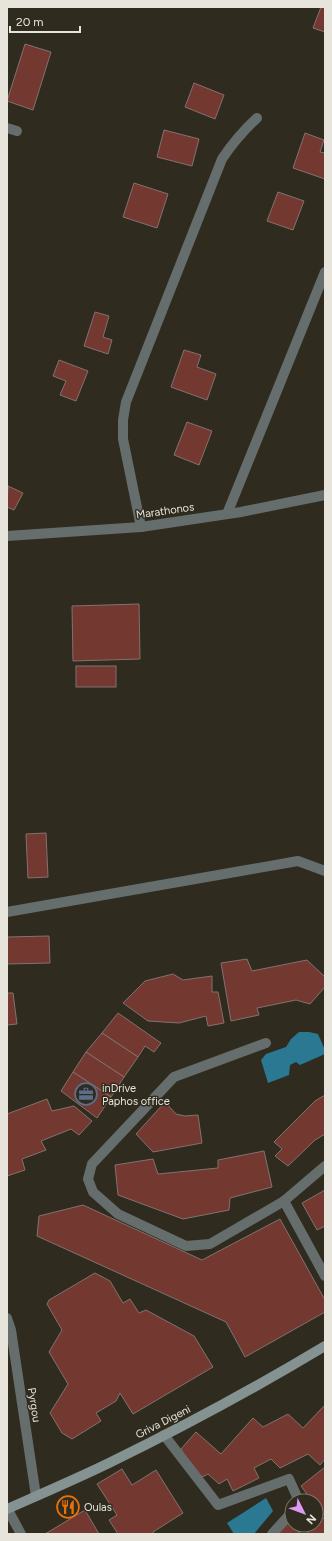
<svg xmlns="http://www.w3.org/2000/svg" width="332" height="1541" font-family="Figtree,sans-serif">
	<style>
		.water { fill: #2a7891 }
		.building { fill: #733931; stroke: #83716f }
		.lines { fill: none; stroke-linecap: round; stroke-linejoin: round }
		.lane { stroke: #656e6d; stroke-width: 10 }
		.street { stroke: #656e6d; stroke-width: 10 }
		.secondary { stroke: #859292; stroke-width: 10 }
		.labels { text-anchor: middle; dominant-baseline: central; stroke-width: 3; stroke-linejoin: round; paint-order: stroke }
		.street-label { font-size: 11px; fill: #e6e4db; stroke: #2f2c1f }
		.poi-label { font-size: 11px; fill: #e6e4db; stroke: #2f2c1f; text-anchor: start }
	</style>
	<rect width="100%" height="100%" fill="#2f2c1f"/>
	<g class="water">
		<polygon points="299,1032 309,1032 318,1034 325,1050 325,1054 300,1065 296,1062 290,1065 289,1075 268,1083 261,1060 266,1054 286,1047 291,1039"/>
		<polygon points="266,1498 273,1511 254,1534 234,1534 227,1523"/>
	</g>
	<g class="building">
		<polygon points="321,7 325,7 325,32 313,28"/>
		<polygon points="25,44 51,52 33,110 7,101"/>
		<polygon points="194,83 224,95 215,119 185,107"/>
		<polygon points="164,130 199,139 192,166 157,157"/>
		<polygon points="305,133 324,140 320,152 325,153 325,179 293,168"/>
		<polygon points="134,183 168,194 157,228 123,217"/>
		<polygon points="278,192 304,201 293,230 267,221"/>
		<polygon points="95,312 109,316 103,337 112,340 108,354 84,346"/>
		<polygon points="184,350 201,355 197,367 216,374 207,400 171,387"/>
		<polygon points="59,360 88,371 76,401 60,395 66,381 53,376"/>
		<polygon points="187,422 212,431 199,465 174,455"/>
		<polygon points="8,486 23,493 14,510 7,507"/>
		<polygon points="139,604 140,659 73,661 72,606"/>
		<rect x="76" y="666" width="40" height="21"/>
		<polygon points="46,833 48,877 28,878 26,834"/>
		<polygon points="49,936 50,963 7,964 7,937"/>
		<polygon points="247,959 252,971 307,960 325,977 325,987 310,1004 296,1000 257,1008 259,1015 231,1021 221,963"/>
		<polygon points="173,974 183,980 212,976 212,992 218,992 224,1023 208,1026 206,1016 179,1023 148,1021 123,1003 145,981"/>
		<polygon points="7,993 13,993 17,1024 7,1025"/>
		<polygon points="118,1013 161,1043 154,1052 145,1046 138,1057 102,1033"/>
		<polygon points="102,1033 138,1057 124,1077 86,1052"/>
		<polygon points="86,1052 124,1077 111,1097 73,1072"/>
		<polygon points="73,1072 111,1097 97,1118 61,1091"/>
		<polygon points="325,1095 325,1134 315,1140 288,1166 275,1156 282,1149 274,1142 315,1101"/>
		<polygon points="47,1099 52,1111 74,1106 92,1121 79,1135 71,1129 41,1141 46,1150 22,1159 25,1170 7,1176 7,1114"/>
		<polygon points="165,1102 176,1114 185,1116 198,1115 202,1143 153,1152 136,1134"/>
		<polygon points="264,1151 272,1187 230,1198 229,1210 183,1219 118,1195 115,1165 153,1159 158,1174 218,1168 218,1160"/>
		<polygon points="325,1190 325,1226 317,1230 302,1203"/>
		<polygon points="83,1205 202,1260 280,1219 325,1300 325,1312 245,1357 226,1322 37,1236 39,1216"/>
		<polygon points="95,1273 110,1281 123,1303 130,1299 139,1313 146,1310 194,1336 213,1367 133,1414 120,1393 116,1401 96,1413 101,1421 72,1439 62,1433 50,1413 68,1384 49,1352 62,1330 47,1304 49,1300"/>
		<polygon points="325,1405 325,1459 320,1465 308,1454 280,1468 271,1459 254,1468 259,1478 233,1491 227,1479 219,1484 208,1474 197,1480 181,1449 196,1432 221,1454 253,1418 263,1427 288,1414 303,1428"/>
		<polygon points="325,1467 325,1514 322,1516 325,1520 325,1534 309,1534 302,1525 316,1525 316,1501 312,1501 301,1486"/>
		<polygon points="122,1469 132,1485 156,1470 183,1513 153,1532 154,1534 118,1534 109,1520 117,1515 97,1484"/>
		<polygon points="85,1510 99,1534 45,1534"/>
		<polygon points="285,1519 301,1534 270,1534"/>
	</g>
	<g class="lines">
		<g class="lane">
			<polyline points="227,514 325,272"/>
			<polyline points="266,1043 174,1077 92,1164 88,1179 93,1192 118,1214 186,1246 210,1244 284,1201 325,1166"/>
			<polyline points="284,1201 325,1276"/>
			<polyline points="164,1435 218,1505 289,1479 299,1501"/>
			<polyline points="272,1534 292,1512"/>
		</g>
		<g class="street">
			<polyline points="7,128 17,131"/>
			<path d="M141 527 123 439V420L126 402 222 159C232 144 243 131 257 118"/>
			<polyline points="7,536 141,527 241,512 325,495"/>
			<polyline points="7,912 298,861 325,871"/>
			<polyline points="7,1318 11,1330 36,1496"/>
			<polyline points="7,1508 21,1534"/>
		</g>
		<path class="secondary" d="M7 1509C41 1494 76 1479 109 1463 183 1427 255 1388 325 1346"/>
	</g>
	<defs>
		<g id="office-ring" transform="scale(1.15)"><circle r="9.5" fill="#2f2c1f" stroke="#5c6f8a" stroke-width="1.5"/><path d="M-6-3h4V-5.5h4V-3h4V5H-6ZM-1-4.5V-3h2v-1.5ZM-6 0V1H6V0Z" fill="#5c6f8a"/></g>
		<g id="restaurant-ring" transform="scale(1.15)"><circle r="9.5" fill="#2f2c1f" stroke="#e8710a" stroke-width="1.5"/><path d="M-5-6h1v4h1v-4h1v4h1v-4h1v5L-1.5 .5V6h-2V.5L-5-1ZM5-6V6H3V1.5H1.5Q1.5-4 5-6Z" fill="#e8710a"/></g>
	</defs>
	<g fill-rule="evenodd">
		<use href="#office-ring" x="86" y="1094"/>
		<use href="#restaurant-ring" x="68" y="1507"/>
	</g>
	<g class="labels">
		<g class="street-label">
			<text transform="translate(165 511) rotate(-8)">Marathonos</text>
			<text transform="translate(34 1405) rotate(81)">Pyrgou</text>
			<text transform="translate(163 1422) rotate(-27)">Griva Digeni</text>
		</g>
		<g class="poi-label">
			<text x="102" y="1088">inDrive<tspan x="102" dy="13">Paphos office</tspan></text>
			<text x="84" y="1507">Oulas</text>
		</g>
	</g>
	<rect width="332" height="1541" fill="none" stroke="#e6e4db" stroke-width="16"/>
	<g transform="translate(304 1513) rotate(132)"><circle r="19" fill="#2f2c1f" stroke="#78766a"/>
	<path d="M0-3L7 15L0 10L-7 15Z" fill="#dd99f3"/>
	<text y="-6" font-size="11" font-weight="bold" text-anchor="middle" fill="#e6e4db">N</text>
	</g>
	<path d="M10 26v6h70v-6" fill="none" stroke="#e6e4db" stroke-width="2"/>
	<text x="16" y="26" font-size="12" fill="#e6e4db" stroke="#2f2c1f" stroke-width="3" paint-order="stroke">20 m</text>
</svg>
